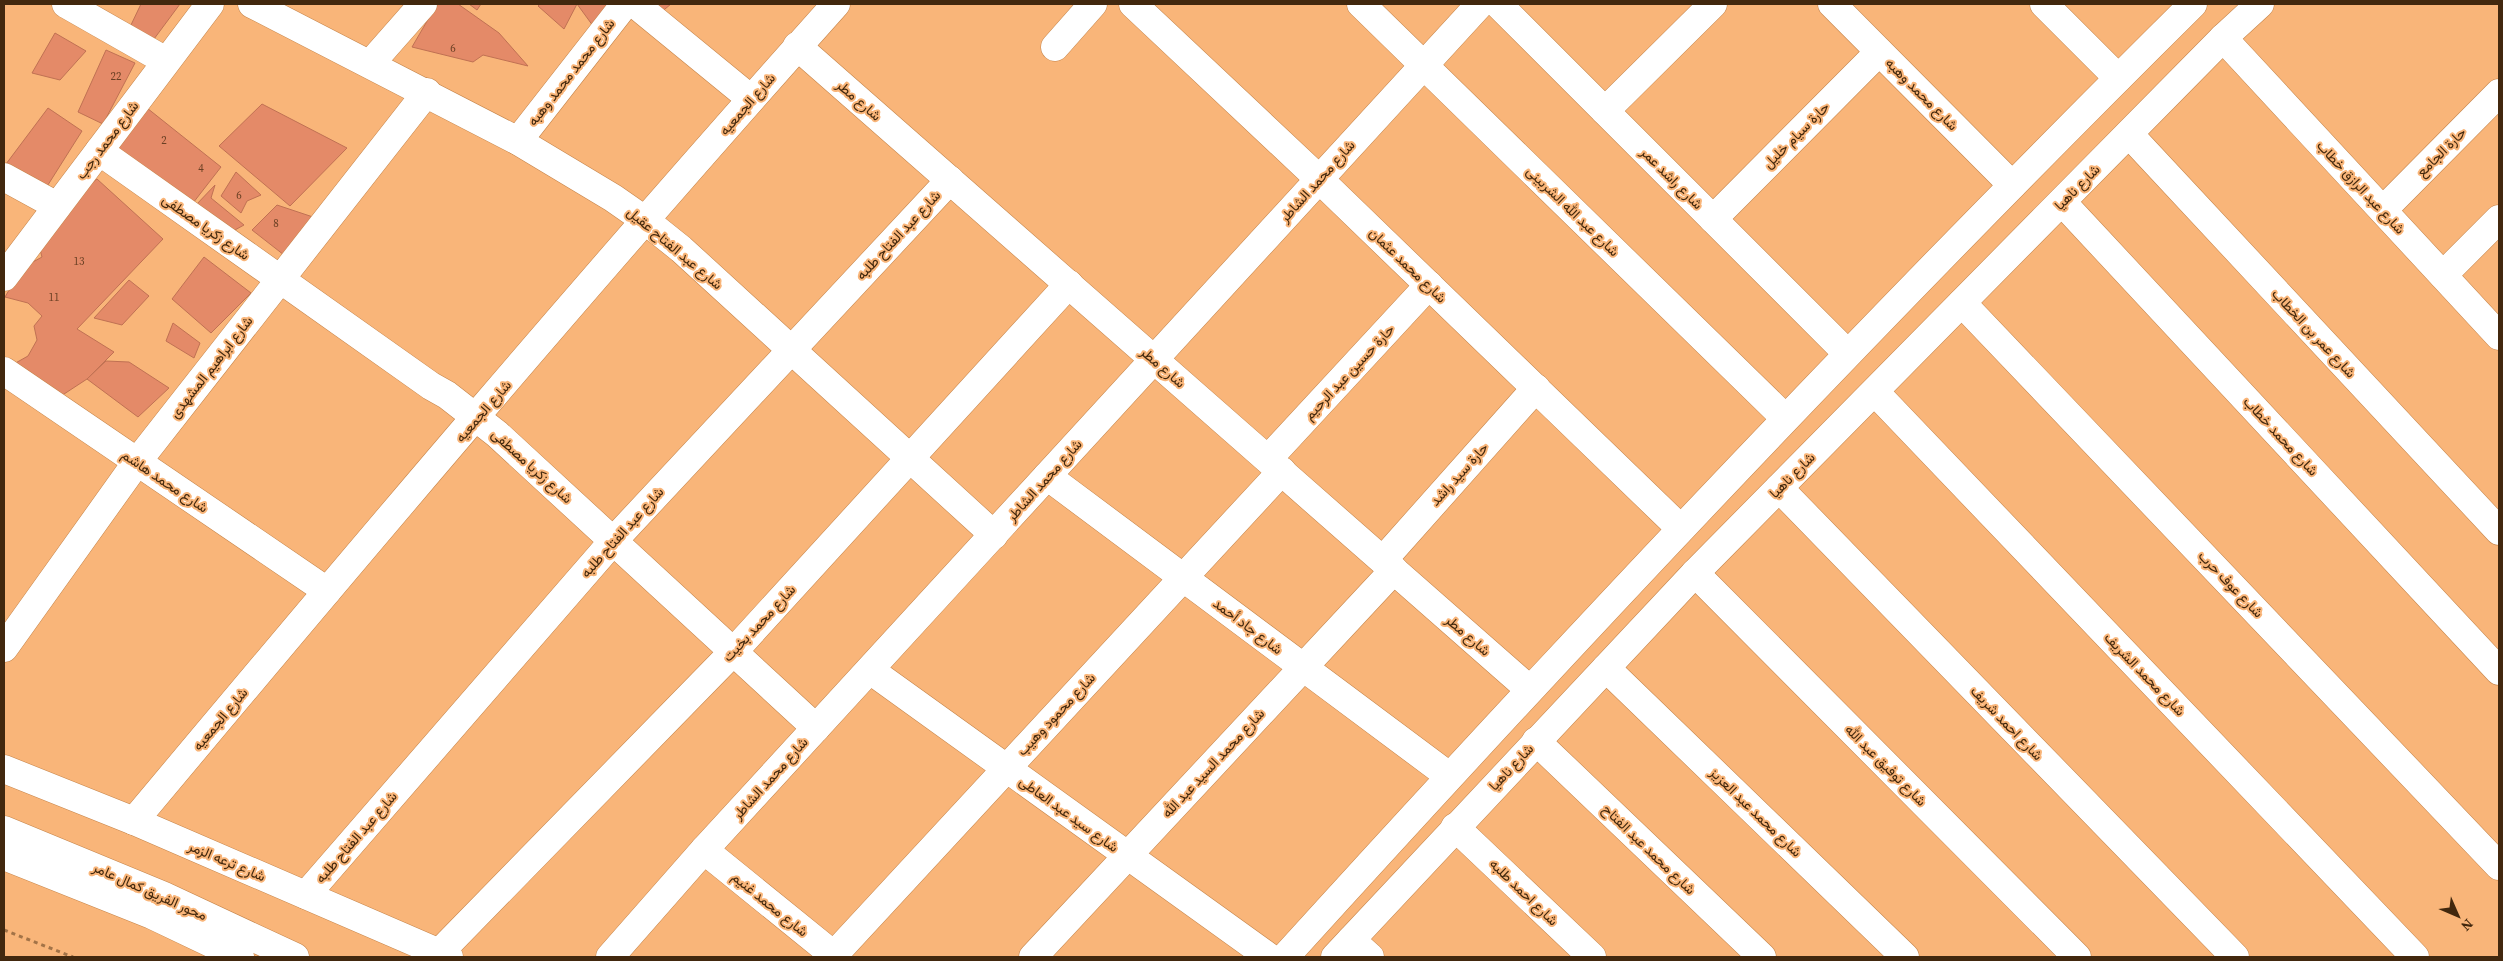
<svg xmlns="http://www.w3.org/2000/svg" width="2503" height="961" font-family="'Source Serif 4',Vazirmatn,serif">
	<style>
		.building { fill: #e48a68; stroke: #c07153 }
		.lines { fill: none; stroke-linecap: round; stroke-linejoin: round }
		.minor-casing { stroke: #c58449; stroke-width: 29 }
		.secondary-casing { stroke: #c58449; stroke-width: 29 }
		.motorway-casing { stroke: #c58449; stroke-width: 29 }
		.path { stroke: #a37347; stroke-width: 3; stroke-dasharray: 4 4; stroke-linecap: butt }
		.minor { stroke: #fff; stroke-width: 28 }
		.secondary { stroke: #fff; stroke-width: 28 }
		.motorway { stroke: #fff; stroke-width: 28 }
		.labels { text-anchor: middle; dominant-baseline: central; stroke-width: 4; stroke-linejoin: round; paint-order: stroke }
		.number-label { font-size: 11px; fill: #6a4024 }
		.street-label { font-size: 14px; fill: #42280e; stroke: #f9b579 }
	</style>
	<rect width="100%" height="100%" fill="#f9b579"/>
	<g class="building">
		<polygon points="141,4 180,4 154,39 130,27"/>
		<polygon points="437,4 458,4 499,33 528,66 483,55 473,62 412,47"/>
		<polygon points="469,4 481,4 477,10"/>
		<polygon points="540,4 610,4 596,30 577,4 564,29 538,6"/>
		<polygon points="649,4 671,4 659,14"/>
		<polygon points="55,33 86,51 60,80 32,73"/>
		<polygon points="106,50 135,63 103,124 78,112"/>
		<polygon points="262,104 347,148 290,206 219,146"/>
		<polygon points="48,108 82,131 46,188 6,164"/>
		<polygon points="147,108 221,167 193,203 114,149"/>
		<polygon points="236,172 261,195 247,201 241,213 221,196"/>
		<polygon points="97,179 163,239 77,329 114,352 87,379 61,396 12,365 28,356 37,340 34,326 42,316 28,303 5,297 22,268 42,257 38,242 73,198"/>
		<polygon points="215,185 211,198 244,225 233,231 195,206"/>
		<polygon points="277,205 316,218 284,255 252,230"/>
		<polygon points="204,257 251,293 211,333 172,299"/>
		<polygon points="129,280 149,296 122,325 94,318"/>
		<polygon points="173,323 200,343 194,358 166,341"/>
		<polygon points="106,361 129,362 169,388 138,417 87,379"/>
	</g>
	<g class="lines">
		<g class="minor-casing">
			<g id="minor">
				<polyline points="66,4 166,61"/>
				<polyline points="252,4 518,141 613,198 646,221 681,249 994,535"/>
				<polyline points="635,4 751,99"/>
				<polyline points="1133,4 1319,179 1680,528"/>
				<polyline points="1361,4 1785,418"/>
				<polyline points="1498,4 1847,353"/>
				<polyline points="1832,4 2012,185"/>
				<polyline points="2044,4 2118,78"/>
				<polyline points="2223,38 2499,336"/>
				<polyline points="797,46 1529,689"/>
				<polyline points="1055,47 1093,4"/>
				<polyline points="371,63 423,4"/>
				<polyline points="1605,111 1713,4"/>
				<polyline points="2129,134 2499,531"/>
				<polyline points="518,141 625,4"/>
				<polyline points="99,151 431,386 447,395 497,434 816,728"/>
				<polyline points="4,177 57,206"/>
				<polyline points="2062,202 2499,671"/>
				<polyline points="2383,210 2499,93"/>
				<polyline points="1713,219 1879,52"/>
				<polyline points="2443,275 2499,219"/>
				<polyline points="4,277 210,4"/>
				<polyline points="1962,303 2499,866"/>
				<polyline points="4,371 327,591"/>
				<polyline points="1875,392 2415,957"/>
				<polyline points="1268,459 1429,285"/>
				<polyline points="1047,476 1449,776"/>
				<polyline points="1779,488 2235,957"/>
				<polyline points="1383,560 1536,388"/>
				<polyline points="1695,573 2077,957"/>
				<polyline points="4,648 137,462 427,92"/>
				<polyline points="1606,668 1905,957"/>
				<polyline points="870,670 1269,957"/>
				<polyline points="1536,741 1762,957"/>
				<path d="M134 821C364 546 597 271 836 4"/>
				<polyline points="1455,827 1592,957"/>
				<polyline points="704,850 836,957"/>
				<polyline points="306,895 614,540 950,180"/>
				<polyline points="1351,940 1370,957"/>
				<polyline points="439,953 734,651 1069,284"/>
				<polyline points="610,957 704,850 1480,4"/>
				<polyline points="832,957 1282,471"/>
				<polyline points="1033,957 1394,570"/>
			</g>
		</g>
		<g class="secondary-casing">
			<g id="secondary">
				<polyline points="4,769 134,821 449,957"/>
				<path d="M1285 957C1580 632 1881 313 2193 4"/>
				<polyline points="1335,957 1695,573 2223,38 2260,4"/>
			</g>
		</g>
		<g class="motorway-casing">
			<g id="motorway">
				<polyline points="4,830 164,896 295,957"/>
				<polyline points="4,856 152,915 240,957"/>
			</g>
		</g>
		<polyline class="path" points="4,930 73,957"/>
		<use href="#minor" class="minor"/>
		<use href="#secondary" class="secondary"/>
		<use href="#motorway" class="motorway"/>
	</g>
	<g class="labels">
		<g class="number-label">
			<text x="453" y="48">6</text>
			<text x="116" y="76">22</text>
			<text x="164" y="140">2</text>
			<text x="201" y="168">4</text>
			<text x="239" y="195">6</text>
			<text x="276" y="223">8</text>
			<text x="79" y="261">13</text>
			<text x="54" y="297">11</text>
		</g>
		<g class="street-label">
			<text transform="translate(571 72) rotate(-52)">شارع محمد محمد وهبه</text>
			<text transform="translate(1922 94) rotate(45)">شارع محمد وهبه</text>
			<text transform="translate(859 100) rotate(41)">شارع مطر</text>
			<text transform="translate(747 104) rotate(-49)">شارع الجمعيه</text>
			<text transform="translate(1796 135) rotate(-45)">حارة سيام خليل</text>
			<text transform="translate(107 140) rotate(-53)">شارع محمد رجب</text>
			<text transform="translate(2441 152) rotate(-45)">حارة الجامع</text>
			<text transform="translate(1672 178) rotate(45)">شارع راشد عمر</text>
			<text transform="translate(1317 181) rotate(-48)">شارع محمد الشاطر</text>
			<text transform="translate(2077 187) rotate(-45)">شارع ناهيا</text>
			<text transform="translate(2361 187) rotate(47)">شارع عبد الرازق خطاب</text>
			<text transform="translate(1573 211) rotate(44)">شارع عبد الله الشربينى</text>
			<text transform="translate(206 227) rotate(35)">شارع زكريا مصطفى</text>
			<text transform="translate(898 235) rotate(-47)">شارع عبد الفتاح طلبه</text>
			<text transform="translate(675 248) rotate(40)">شارع عبد الفتاح عقيل</text>
			<text transform="translate(1408 265) rotate(44)">شارع محمد عثمان</text>
			<text transform="translate(2314 333) rotate(47)">شارع عمر بن الخطاب</text>
			<text transform="translate(211 367) rotate(-52)">شارع ابراهيم المشهدى</text>
			<text transform="translate(1163 367) rotate(41)">شارع مطر</text>
			<text transform="translate(1349 372) rotate(-47)">حارة حسين عبد الرحيم</text>
			<text transform="translate(483 411) rotate(-49)">شارع الجمعيه</text>
			<text transform="translate(2281 436) rotate(47)">شارع محمد خطاب</text>
			<text transform="translate(532 466) rotate(42)">شارع زكريا مصطفى</text>
			<text transform="translate(1459 474) rotate(-48)">حارة سيد راشد</text>
			<text transform="translate(1792 475) rotate(-45)">شارع ناهيا</text>
			<text transform="translate(1044 480) rotate(-48)">شارع محمد الشاطر</text>
			<text transform="translate(165 481) rotate(34)">شارع محمد هاشم</text>
			<text transform="translate(622 532) rotate(-48)">شارع عبد الفتاح طلبه</text>
			<text transform="translate(2231 584) rotate(46)">شارع عوف حرب</text>
			<text transform="translate(759 623) rotate(-47)">شارع محمد بخيت</text>
			<text transform="translate(1248 626) rotate(37)">شارع جاد أحمد</text>
			<text transform="translate(1468 635) rotate(41)">شارع مطر</text>
			<text transform="translate(2145 674) rotate(46)">شارع محمد الشريف</text>
			<text transform="translate(1056 714) rotate(-47)">شارع محمود وهيب</text>
			<text transform="translate(220 719) rotate(-50)">شارع الجمعيه</text>
			<text transform="translate(2007 723) rotate(46)">شارع احمد شريف</text>
			<text transform="translate(1213 763) rotate(-47)">شارع محمد السيد عبد الله</text>
			<text transform="translate(1886 765) rotate(45)">شارع توفيق عبد الله</text>
			<text transform="translate(1511 767) rotate(-47)">شارع ناهيا</text>
			<text transform="translate(770 778) rotate(-48)">شارع محمد الشاطر</text>
			<text transform="translate(1756 812) rotate(44)">شارع محمد عبد العزيز</text>
			<text transform="translate(1069 814) rotate(36)">شارع سيد عبد العاطى</text>
			<text transform="translate(356 837) rotate(-49)">شارع عبد الفتاح طلبه</text>
			<text transform="translate(1649 849) rotate(44)">شارع محمد عبد الفتاح</text>
			<text transform="translate(227 861) rotate(23)">شارع ترعه الزمر</text>
			<text transform="translate(150 891) rotate(24)">محور الفريق كمال عامر</text>
			<text transform="translate(1524 892) rotate(44)">شارع احمد طلبه</text>
			<text transform="translate(770 904) rotate(39)">شارع محمد غنيم</text>
		</g>
	</g>
	<rect width="2503" height="961" fill="none" stroke="#42280e" stroke-width="10"/>
	<g transform="translate(2458 916) rotate(135)" stroke="#f9b579" stroke-width="4" paint-order="stroke">
	<path d="M0-4L9 19L0 12L-9 19Z" fill="#42280e"/>
	<text y="-8" font-size="14" font-weight="bold" text-anchor="middle" fill="#42280e">N</text>
	</g>
</svg>
